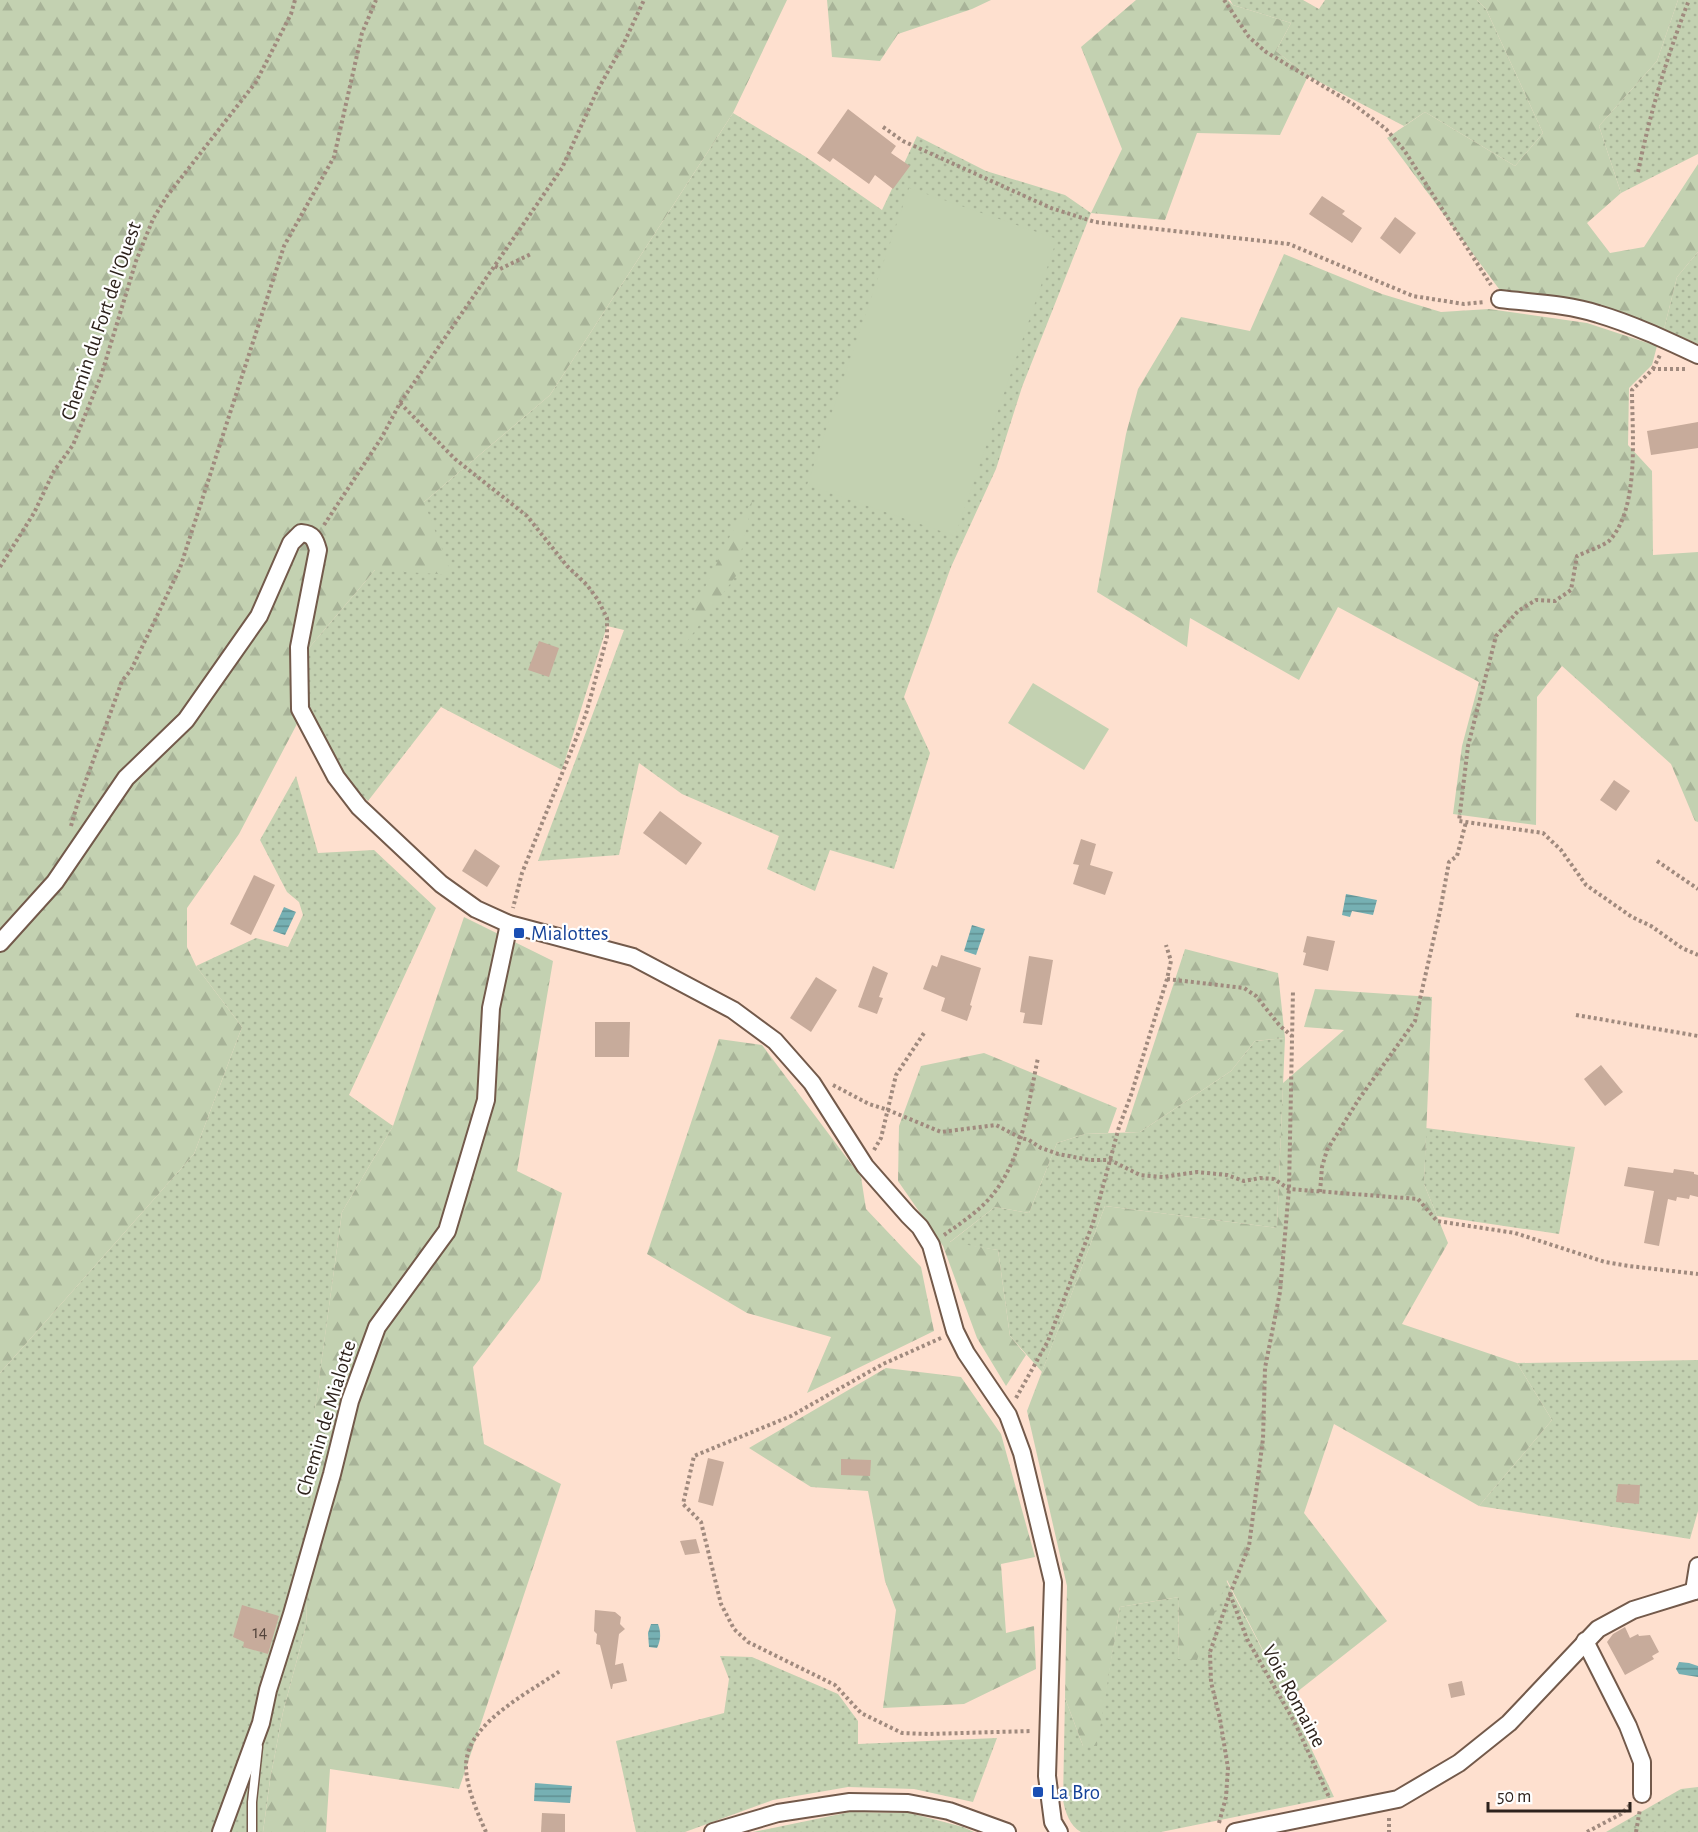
<svg xmlns="http://www.w3.org/2000/svg" width="1698" height="1832" font-family="'Alegreya Sans',sans-serif">
	<style>
		.grass { fill: url(#grass-dots) }
		.forest { fill: url(#forest-firs) }
		.garden { fill: #c3d1b1 }
		.water { fill: url(#water-rules) }
		.building { fill: #c7ab9b }
		.lines { fill: none; stroke-linecap: round; stroke-linejoin: round }
		.lane-casing { stroke: #735a4b; stroke-width: 11 }
		.street-casing { stroke: #735a4b; stroke-width: 20 }
		.path { stroke: #a08a7e; stroke-width: 4; stroke-dasharray: 3 3; stroke-linecap: butt }
		.lane { stroke: #fff; stroke-width: 8 }
		.street { stroke: #fff; stroke-width: 16 }
		.transit-dot { fill: #1a4fb4; stroke: #fff; stroke-width: 2 }
		.labels { text-anchor: middle; dominant-baseline: central; stroke-width: 4.5; stroke-linejoin: round; paint-order: stroke }
		.number-label { font-size: 18px; fill: #54443c }
		.street-label { font-size: 21px; fill: #2d221c; stroke: #fff }
		.transit-label { font-size: 21px; fill: #164399; stroke: #fff; text-anchor: start }
	</style>
	<defs>
		<pattern id="grass-dots" width="8" height="8" patternUnits="userSpaceOnUse" patternTransform="scale(1.5)"><rect width="8" height="8" fill="#c3d1b1"/><path d="M2 2h.1M6 6h.1" fill="none" stroke="#a8b398" stroke-width="1.8" stroke-linecap="round"/></pattern>
		<pattern id="forest-firs" width="22" height="20" patternUnits="userSpaceOnUse" patternTransform="scale(1.5)"><rect width="22" height="20" fill="#c3d1b1"/><path d="M5 1l3.5 6h-7zM16 11l3.5 6h-7z" fill="#a8b398"/></pattern>
		<pattern id="water-rules" width="6" height="5" patternUnits="userSpaceOnUse" patternTransform="scale(1.5)"><rect width="6" height="5" fill="#76b0b3"/><path d="M0 2.5h6" fill="none" stroke="#618f91"/></pattern>
	</defs>
	<rect width="100%" height="100%" fill="#fee0cf"/>
	<g class="grass">
		<polygon points="1230,0 1303,0 1319,9 1325,0 1477,0 1486,9 1543,133 1515,166 1425,112 1404,126 1308,76 1276,51 1291,23 1233,5"/>
		<polygon points="1678,0 1698,0 1698,154 1621,193 1599,126 1657,61"/>
		<polygon points="733,113 806,157 882,210 917,136 986,171 1065,195 1091,213 1022,387 996,469 951,567 904,697 930,753 894,869 830,850 815,891 767,869 779,836 682,794 639,763 619,855 538,861 624,630 607,626 562,770 441,707 368,801 336,773 307,705 309,648 375,570 424,502 550,395"/>
		<polygon points="1698,252 1698,344 1664,329 1677,277"/>
		<polygon points="296,776 318,853 374,850 436,908 349,1095 393,1126 342,1212 315,1409 306,1626 283,1712 270,1780 263,1832 0,1832 0,1373 194,1154 242,1027 196,966 256,938 288,947 303,915 299,902 287,892 260,840"/>
		<polygon points="1285,1038 1277,1228 1105,1206 1042,1372 1010,1336 998,1250 949,1243 995,1207 1029,1213 1057,1143 1085,1134 1140,1132 1231,1071 1255,1041"/>
		<polygon points="1426,1128 1575,1147 1559,1234 1437,1216 1424,1184"/>
		<polygon points="1698,1360 1698,1511 1690,1539 1479,1506 1552,1420 1517,1363"/>
		<path d="M1226 1580 1288 1699 1334 1797 1161 1832H1081C1070 1826 1065 1812 1063 1800L1065 1698 1083 1746H1096L1120 1607 1179 1597 1178 1659Z"/>
		<polygon points="720,1656 752,1657 838,1694 858,1721 858,1744 997,1738 973,1802 914,1789 848,1787 773,1800 685,1832 636,1832 616,1741 724,1713 729,1679"/>
		<polygon points="1698,1787 1698,1832 1606,1832 1681,1789"/>
		<polygon points="850,1812 910,1813 963,1827 974,1832 753,1832"/>
	</g>
	<g class="forest">
		<polygon points="0,0 787,0 733,113 550,395 424,502 452,575 375,570 309,648 307,705 239,834 187,908 187,947 196,966 242,1027 194,1154 0,1373"/>
		<polygon points="827,0 991,0 972,9 898,34 880,61 832,57"/>
		<polygon points="1136,0 1228,0 1233,5 1291,23 1276,51 1308,76 1280,135 1197,133 1165,220 1091,213 1122,149 1081,47"/>
		<polygon points="1477,0 1678,0 1657,61 1599,126 1621,193 1587,223 1610,253 1644,247 1698,164 1698,252 1677,277 1664,329 1596,304 1505,297 1387,138 1425,112 1515,166 1543,133 1486,9"/>
		<polygon points="1284,254 1382,294 1441,312 1489,309 1587,323 1657,346 1652,365 1629,388 1628,445 1652,471 1653,555 1698,552 1698,822 1695,821 1671,764 1562,666 1537,697 1536,825 1453,814 1462,746 1479,682 1338,607 1299,680 1190,618 1187,647 1097,592 1126,434 1138,389 1181,317 1250,331"/>
		<polygon points="752,502 736,576 682,648 695,608 731,534"/>
		<polygon points="464,917 553,961 517,1171 562,1193 540,1280 473,1367 484,1444 561,1484 459,1789 330,1769 326,1832 263,1832 270,1780 283,1712 306,1626 315,1408 342,1212 393,1126"/>
		<polygon points="1185,949 1278,973 1285,1038 1255,1041 1231,1071 1140,1132 1125,1132"/>
		<polygon points="1315,989 1432,997 1424,1184 1448,1243 1402,1324 1517,1363 1552,1420 1479,1506 1334,1424 1304,1513 1387,1621 1288,1699 1227,1580 1197,1660 1178,1659 1179,1597 1120,1607 1097,1746 1083,1746 1065,1698 1067,1586 1027,1411 1105,1206 1277,1228 1283,1083 1344,1030 1304,1027"/>
		<polygon points="719,1039 762,1045 861,1177 866,1209 921,1267 934,1331 807,1393 831,1337 747,1313 647,1254"/>
		<polygon points="984,1053 1117,1108 1108,1133 1085,1134 1057,1143 1029,1213 995,1207 950,1242 998,1250 1010,1336 1026,1355 1006,1386 977,1338 943,1246 898,1181 899,1126 921,1066"/>
		<polygon points="886,1368 961,1377 1001,1434 1035,1557 1001,1564 1006,1633 1034,1626 1036,1669 964,1704 883,1708 896,1610 885,1581 868,1491 811,1487 749,1448"/>
	</g>
	<g class="garden">
		<polygon points="909,188 1057,239 955,536 807,485"/>
		<polygon points="1033,683 1109,729 1084,770 1008,723"/>
	</g>
	<g class="water">
		<polygon points="1346,894 1377,900 1373,915 1352,911 1350,917 1342,915"/>
		<polygon points="284,907 296,912 285,935 273,931"/>
		<polygon points="972,925 985,929 976,955 964,951"/>
		<path d="M651 1624H658C661 1632 661 1640 657 1648L649 1647 648 1633Z"/>
		<polygon points="1679,1662 1689,1663 1698,1666 1698,1677 1679,1674 1676,1669"/>
		<polygon points="535,1783 572,1786 570,1803 534,1801"/>
	</g>
	<g class="building">
		<polygon points="848,109 896,146 891,153 910,166 893,189 875,175 869,184 833,158 830,162 817,153"/>
		<polygon points="1322,196 1345,211 1342,214 1362,228 1352,243 1309,214"/>
		<polygon points="1395,217 1416,233 1400,254 1380,238"/>
		<polygon points="1698,422 1698,448 1651,455 1647,431"/>
		<polygon points="539,641 559,648 549,677 528,670"/>
		<polygon points="1614,780 1630,791 1616,811 1600,800"/>
		<polygon points="660,811 702,843 686,865 643,833"/>
		<polygon points="1081,839 1096,844 1090,865 1113,872 1105,895 1073,884 1079,865 1073,864"/>
		<polygon points="475,849 500,866 487,887 462,871"/>
		<polygon points="254,875 275,885 251,935 230,924"/>
		<polygon points="1307,936 1335,941 1328,971 1303,965 1306,953 1303,952"/>
		<polygon points="941,955 981,968 970,1005 972,1006 967,1021 941,1011 945,998 923,989 932,965 937,967"/>
		<polygon points="1029,956 1053,960 1042,1025 1023,1023 1025,1013 1020,1012"/>
		<polygon points="873,966 888,973 879,997 883,998 877,1014 858,1007"/>
		<polygon points="816,977 837,990 811,1032 790,1018"/>
		<polygon points="595,1022 630,1022 629,1057 595,1057"/>
		<polygon points="1601,1065 1623,1092 1605,1106 1584,1079"/>
		<polygon points="1628,1167 1673,1173 1674,1169 1694,1172 1694,1174 1698,1175 1698,1197 1690,1195 1689,1199 1677,1197 1676,1201 1668,1199 1659,1246 1644,1243 1654,1191 1624,1186"/>
		<polygon points="708,1458 724,1462 713,1506 698,1502"/>
		<polygon points="841,1459 871,1460 870,1476 841,1475"/>
		<polygon points="1618,1484 1640,1485 1639,1504 1616,1502"/>
		<polygon points="696,1539 700,1553 685,1555 680,1541"/>
		<polygon points="242,1605 279,1616 268,1654 243,1647 244,1642 233,1637"/>
		<polygon points="595,1610 615,1612 621,1617 620,1624 625,1629 619,1634 615,1665 623,1663 627,1681 613,1684 612,1689 611,1689 600,1645 596,1644 597,1634 594,1631"/>
		<polygon points="1625,1627 1630,1638 1638,1634 1639,1636 1650,1635 1659,1652 1652,1656 1654,1659 1625,1675 1607,1642 1613,1634"/>
		<polygon points="1462,1681 1465,1695 1451,1698 1448,1684"/>
		<polygon points="542,1813 565,1814 565,1832 541,1832"/>
	</g>
	<g class="lines">
		<g class="lane-casing">
			<polyline id="lane" points="252,1832 252,1802 258,1747"/>
		</g>
		<g class="street-casing">
			<g id="street">
				<path d="M1500 299C1533 303 1567 304 1598 314 1632 324 1666 340 1698 355"/>
				<path d="M0 943 55 882 126 778 186 720 259 616 291 543 301 533C313 534 315 539 318 550L299 647 300 709 336 777 359 807 441 884 476 909 509 924 633 957 733 1010 775 1041 812 1083 865 1166 908 1215 920 1227 931 1245 955 1331 966 1353 1008 1415 1022 1453 1053 1582 1047 1776 1053 1822 1059 1832"/>
				<polyline points="1694,1591 1698,1566"/>
				<polyline points="1585,1641 1628,1726 1642,1762 1642,1794"/>
				<polyline points="221,1832 261,1723 268,1690 292,1614 332,1474 350,1401 377,1327 447,1231 486,1100 491,1008 509,924"/>
				<polyline points="713,1832 778,1813 850,1802 908,1803 949,1811 1007,1832"/>
				<polyline points="1235,1832 1398,1799 1459,1763 1509,1723 1598,1629 1633,1610 1698,1590"/>
			</g>
		</g>
		<g class="path">
			<polyline points="1224,0 1249,37 1266,52 1353,104 1386,129 1404,150 1491,285"/>
			<polyline points="883,127 903,141 1051,208 1095,222 1289,244 1413,296 1464,304 1484,302"/>
			<path d="M1638 172C1650 113 1667 56 1689 0"/>
			<polyline points="495,266 500,269 531,254"/>
			<polyline points="1653,369 1660,355"/>
			<path d="M1685 369H1653L1632 390C1632 433 1640 506 1610 540 1604 546 1585 552 1577 556L1571 590 1555 601 1536 600 1518 611 1496 636 1468 746 1459 821 1543 833 1561 850 1586 885 1632 917 1651 926 1682 948 1698 955"/>
			<polyline points="400,403 455,459 527,516 567,566 587,585 598,600 607,618 607,637 586,714 522,873 513,908"/>
			<polyline points="324,525 382,437 400,403 562,168 597,91 623,45 644,0"/>
			<polyline points="0,567 34,513 54,471 73,445 101,376 136,261 153,219 167,196 256,82 291,14 295,0"/>
			<polyline points="71,826 77,805 122,681 131,670 180,568 284,246 334,157 362,33 376,0"/>
			<polyline points="1657,861 1698,889"/>
			<polyline points="1167,979 1244,988 1256,996 1280,1026 1292,1036"/>
			<polyline points="1576,1015 1698,1036"/>
			<polyline points="833,1085 869,1104 888,1110 941,1132 996,1125 1021,1138 1029,1140 1041,1148 1058,1154 1090,1160 1110,1160 1140,1175 1163,1177 1197,1172 1227,1175 1244,1181 1260,1178 1274,1179 1289,1189 1418,1199 1437,1221 1515,1233 1605,1262 1629,1266 1698,1274"/>
			<polyline points="874,1150 881,1138 896,1075 924,1033"/>
			<polyline points="1320,1192 1322,1167 1327,1150 1359,1099 1415,1021 1440,911 1449,862 1457,856 1466,822"/>
			<path d="M944 1235C961 1223 981 1210 994 1193 1023 1156 1028 1104 1038 1058"/>
			<polyline points="941,1338 883,1364 791,1416 694,1456 683,1504 701,1522 721,1604 734,1629 748,1642 835,1685 861,1713 902,1733 928,1734 1031,1731"/>
			<polyline points="1016,1398 1048,1341 1093,1223 1119,1127 1131,1095 1167,979 1171,961 1166,945"/>
			<polyline points="1230,1594 1247,1639 1295,1723 1329,1797"/>
			<polyline points="1389,1818 1389,1832"/>
			<polyline points="1219,1823 1226,1797 1228,1768 1220,1719 1211,1682 1210,1652 1230,1594 1249,1546 1263,1439 1265,1368 1280,1292 1289,1189 1293,990"/>
			<path d="M486 1832C477 1812 462 1778 467 1757 474 1720 531 1691 560 1671"/>
			<polyline points="1587,1832 1621,1814 1631,1804"/>
			<polyline points="1636,1832 1640,1809"/>
		</g>
		<use href="#lane" class="lane"/>
		<use href="#street" class="street"/>
	</g>
	<g class="transit-dot">
		<rect x="513" y="927" width="12" height="12" rx="3"/>
		<rect x="1032" y="1786" width="12" height="12" rx="3"/>
	</g>
	<g class="labels">
		<g class="number-label">
			<text x="260" y="1633">14</text>
		</g>
		<g class="street-label">
			<text transform="translate(101 321) rotate(-71)">Chemin du Fort de l'Ouest</text>
			<text transform="translate(326 1418) rotate(-73)">Chemin de Mialotte</text>
			<text transform="translate(1294 1696) rotate(62)">Voie Romaine</text>
		</g>
		<g class="transit-label">
			<text x="531" y="933">Mialottes</text>
			<text x="1050" y="1792">La Bro</text>
		</g>
	</g>
	<path d="M1488 1802v9h142v-9" fill="none" stroke="#2d221c" stroke-width="3"/>
	<text x="1497" y="1802" font-size="18" fill="#2d221c" stroke="#ffffff" stroke-width="4.5" paint-order="stroke">50 m</text>
</svg>
